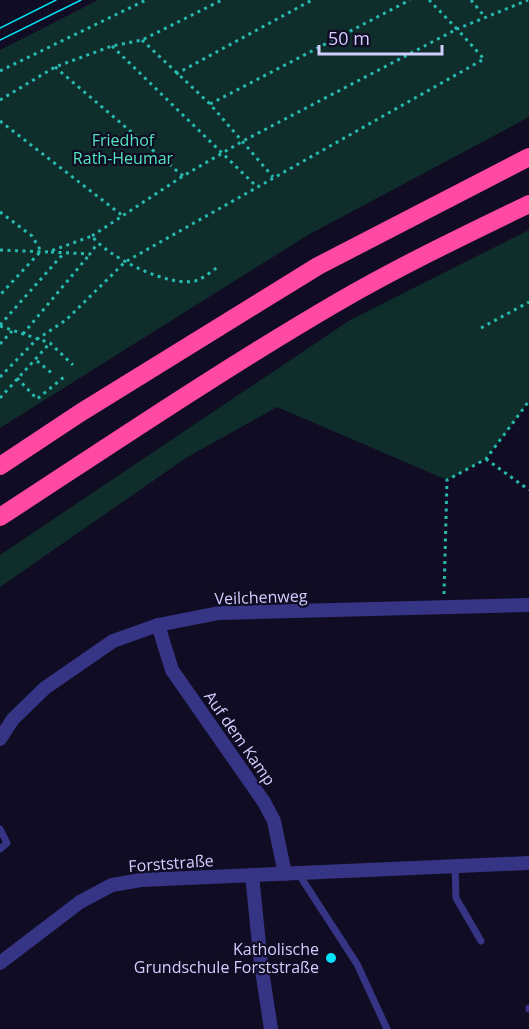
<svg xmlns="http://www.w3.org/2000/svg" width="529" height="1029" font-family="'Open Sans',sans-serif">
	<style>
		.green { fill: #0f2d2b }
		.lines { fill: none; stroke-linecap: round; stroke-linejoin: round }
		.path { stroke: #27baaf; stroke-width: 3; stroke-dasharray: 3 4.5; stroke-linecap: butt }
		.service { stroke: #363484; stroke-width: 7 }
		.minor { stroke: #363484; stroke-width: 14 }
		.motorway { stroke: #ff49a3; stroke-width: 18 }
		.tram { stroke: #00e3f9; stroke-width: 1.5 }
		.poi-dot { fill: #00e3f9; stroke: #100c23; stroke-width: 2 }
		.labels { text-anchor: middle; dominant-baseline: central; stroke-width: 4.5; stroke-linejoin: round; paint-order: stroke }
		.park-label { font-size: 16px; fill: #52e6bf; stroke: #100c23 }
		.street-label { font-size: 16px; fill: #d3ceff; stroke: #100c23 }
		.poi-label { font-size: 16px; fill: #d3ceff; stroke: #100c23; text-anchor: end }
	</style>
	<rect width="100%" height="100%" fill="#100c23"/>
	<g class="green">
		<polygon points="98,0 529,0 529,117 308,235 0,428 0,50"/>
		<polygon points="529,230 529,402 486,459 447,480 277,407 186,458 0,587 0,555 350,320"/>
	</g>
	<g class="lines">
		<g class="path">
			<polyline points="471,0 485,17"/>
			<polyline points="142,40 210,104 273,177"/>
			<polyline points="112,46 256,186"/>
			<polyline points="55,67 183,176"/>
			<polyline points="0,71 146,0"/>
			<polyline points="176,74 312,0"/>
			<polyline points="0,100 55,67 112,46 142,40 222,0"/>
			<polyline points="210,104 410,0"/>
			<polyline points="0,121 123,216"/>
			<polyline points="0,212 32,236 41,251 0,295"/>
			<polyline points="92,236 183,176 243,141 457,29 429,0"/>
			<path d="M0 250 48 252 92 236C106 256 172 290 198 280 205 277 212 271 218 267"/>
			<polyline points="51,252 90,254 97,244"/>
			<polyline points="0,325 64,253"/>
			<polyline points="0,326 50,343 73,365"/>
			<polyline points="481,328 529,302"/>
			<polyline points="23,334 90,254"/>
			<polyline points="0,344 12,331"/>
			<polyline points="37,361 54,375"/>
			<polyline points="0,377 36,340 66,320 125,262 484,59 457,29 528,0"/>
			<polyline points="17,378 37,399 64,377"/>
			<polyline points="0,398 50,343"/>
			<polyline points="486,459 529,490"/>
			<polyline points="444,594 447,480 486,459 529,401"/>
		</g>
		<g class="service">
			<polyline points="0,829 7,843 0,849"/>
			<polyline points="455,866 456,898 481,941"/>
			<polyline points="298,873 357,964 387,1029"/>
			<polyline points="529,1008 529,1009"/>
		</g>
		<g class="minor">
			<polyline points="158,625 172,670 264,802 274,821 285,874"/>
			<polyline points="0,739 13,719 45,688 113,641 158,625 219,613 529,605"/>
			<polyline points="252,875 261,964 271,1029"/>
			<polyline points="0,963 80,902 112,885 141,880 529,863"/>
		</g>
		<g class="motorway">
			<polyline points="0,466 80,413 318,266 529,157"/>
			<path d="M0 517C112 444 223 369 338 302 400 266 465 235 529 204"/>
		</g>
		<g class="tram">
			<polyline points="0,28 56,0"/>
			<polyline points="0,40 81,0"/>
		</g>
	</g>
	<circle class="poi-dot" cx="331" cy="958" r="6"/>
	<g class="labels">
		<g class="park-label">
			<text x="123" y="140">Friedhof<tspan x="123" dy="18">Rath-Heumar</tspan></text>
		</g>
		<g class="street-label">
			<text transform="translate(261 597) rotate(-2)">Veilchenweg</text>
			<text transform="translate(240 738) rotate(55)">Auf dem Kamp</text>
			<text transform="translate(171 863) rotate(-4)">Forststraße</text>
		</g>
		<g class="poi-label">
			<text x="319" y="949">Katholische<tspan x="319" dy="18">Grundschule Forststraße</tspan></text>
		</g>
	</g>
	<path d="M319 45v9h123v-9" fill="none" stroke="#d3ceff" stroke-width="3"/>
	<text x="328" y="45" font-size="18" fill="#d3ceff" stroke="#100c23" stroke-width="4.5" paint-order="stroke">50 m</text>
</svg>
